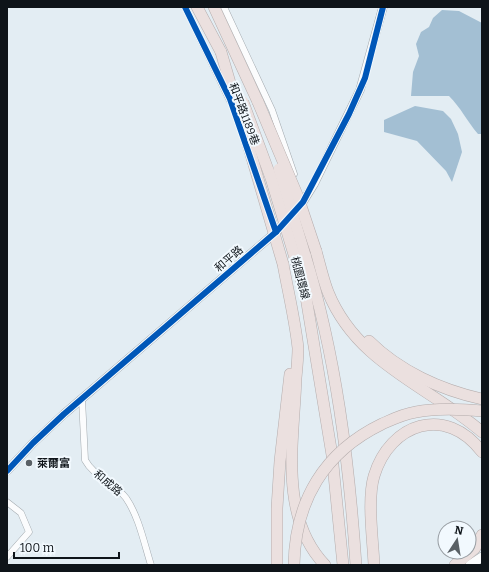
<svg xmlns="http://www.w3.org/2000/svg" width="489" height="572" font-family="Bitter,'Noto Sans TC',serif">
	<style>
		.water { fill: #a3bfd3 }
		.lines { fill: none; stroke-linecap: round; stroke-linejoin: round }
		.minor-casing { stroke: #a2a9ae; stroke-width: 7 }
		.tertiary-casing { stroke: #a2a9ae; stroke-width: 9 }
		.secondary-casing { stroke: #a2a9ae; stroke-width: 10 }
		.motorway-casing { stroke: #b4acac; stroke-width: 12 }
		.minor { stroke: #fbfcfd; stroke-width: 6 }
		.tertiary { stroke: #fbfcfd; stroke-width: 8 }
		.secondary { stroke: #fbfcfd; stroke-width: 9 }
		.motorway { stroke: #ebe0df; stroke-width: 11 }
		.motorway-bridge-casing { stroke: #b4acac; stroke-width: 12; stroke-linecap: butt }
		.motorway-bridge { stroke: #ebe0df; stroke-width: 11 }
		.cycleway-casing { stroke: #f2f9fe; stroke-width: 8 }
		.cycleway { stroke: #0057b8; stroke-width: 6 }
		.poi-dot { fill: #596065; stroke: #f2f9fe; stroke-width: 1.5 }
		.labels { text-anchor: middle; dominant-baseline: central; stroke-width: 4; stroke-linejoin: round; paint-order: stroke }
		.street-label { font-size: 11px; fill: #0e1419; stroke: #f2f9fe }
		.poi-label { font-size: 11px; font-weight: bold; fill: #0e1419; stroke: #f2f9fe; text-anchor: start }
	</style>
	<rect width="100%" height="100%" fill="#e3edf3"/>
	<g class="water">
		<path d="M442 10 459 11 482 23V134H478C467 121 461 108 449 96H411L413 72 419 56 416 44 421 32 429 27 433 18Z"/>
		<polygon points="415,106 443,111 451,119 458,134 462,152 452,182 446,171 417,141 384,132 384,120"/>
	</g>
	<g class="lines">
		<g class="minor-casing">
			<g id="minor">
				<polyline points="185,7 230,101"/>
				<polyline points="224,7 272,110 294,174"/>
				<path d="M82 399 85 460C94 477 115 483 126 498 139 517 144 543 151 565"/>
				<polyline points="7,502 21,513 29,532 7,557"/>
			</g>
		</g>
		<g class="tertiary-casing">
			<g id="tertiary">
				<polyline points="299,208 314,184 360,90 383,7"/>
				<polyline points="7,471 33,443 64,414 276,232 287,220"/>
			</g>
		</g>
		<g class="secondary-casing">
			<polyline id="secondary" points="470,565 482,557"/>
		</g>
		<g class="motorway-casing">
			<g id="motorway">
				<polyline points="197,7 221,52"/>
				<polyline points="214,7 258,102"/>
				<path d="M316 251C320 265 323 279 328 292 357 364 429 386 482 432"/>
				<path d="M305 255C336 355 349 461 356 565"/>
				<polyline points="295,258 306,297 332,455 343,565"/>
				<path d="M283 264C288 291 295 320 298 348 298 358 297 368 296 378 294 439 278 516 325 565"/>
				<path d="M369 341C399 371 441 390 482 399"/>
				<polyline points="277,565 277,508 280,461 290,374"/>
				<path d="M374 565C373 540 367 500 374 476 390 423 446 404 482 452"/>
				<polyline points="455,565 475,548 482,535"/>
			</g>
		</g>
		<use href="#minor" class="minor"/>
		<use href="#tertiary" class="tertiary"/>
		<use href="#secondary" class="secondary"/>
		<use href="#motorway" class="motorway"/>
		<g class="motorway-bridge-casing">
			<g id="motorway-bridge">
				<polyline points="221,52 283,264"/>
				<polyline points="243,102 271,178 295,258"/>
				<polyline points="258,102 298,197 316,251"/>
				<polyline points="279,169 305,255"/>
				<path d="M294 565C295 501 324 452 382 424 393 419 403 414 416 412 437 408 460 409 482 411"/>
			</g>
		</g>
		<use href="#motorway-bridge" class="motorway-bridge"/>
		<g class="cycleway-casing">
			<g id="cycleway">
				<polyline points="185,7 230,99 276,232"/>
				<polyline points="7,471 33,443 64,414 276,232 303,202 349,114 365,78 383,7"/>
			</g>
		</g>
		<use href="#cycleway" class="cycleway"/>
	</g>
	<circle class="poi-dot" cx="29" cy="463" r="4"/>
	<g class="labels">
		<g class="street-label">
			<text transform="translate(244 114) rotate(69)">和平路1189巷</text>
			<text transform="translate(229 259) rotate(-41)">和平路</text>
			<text transform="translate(300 278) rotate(75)">桃園環線</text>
			<text transform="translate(108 483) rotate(40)">和成路</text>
		</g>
		<g class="poi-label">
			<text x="37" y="463">萊爾富</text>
		</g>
	</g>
	<rect width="489" height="572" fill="none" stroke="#0e1419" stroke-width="16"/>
	<g transform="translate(457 540) rotate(12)"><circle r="19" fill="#f2f9fe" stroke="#979da2"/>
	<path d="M0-3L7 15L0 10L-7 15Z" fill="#596065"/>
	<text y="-6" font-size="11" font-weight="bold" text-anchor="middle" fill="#0e1419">N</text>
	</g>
	<path d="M14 552v6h105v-6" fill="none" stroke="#0e1419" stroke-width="2"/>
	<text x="20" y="552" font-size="12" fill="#0e1419" stroke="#f2f9fe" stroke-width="3" paint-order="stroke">100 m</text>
</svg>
